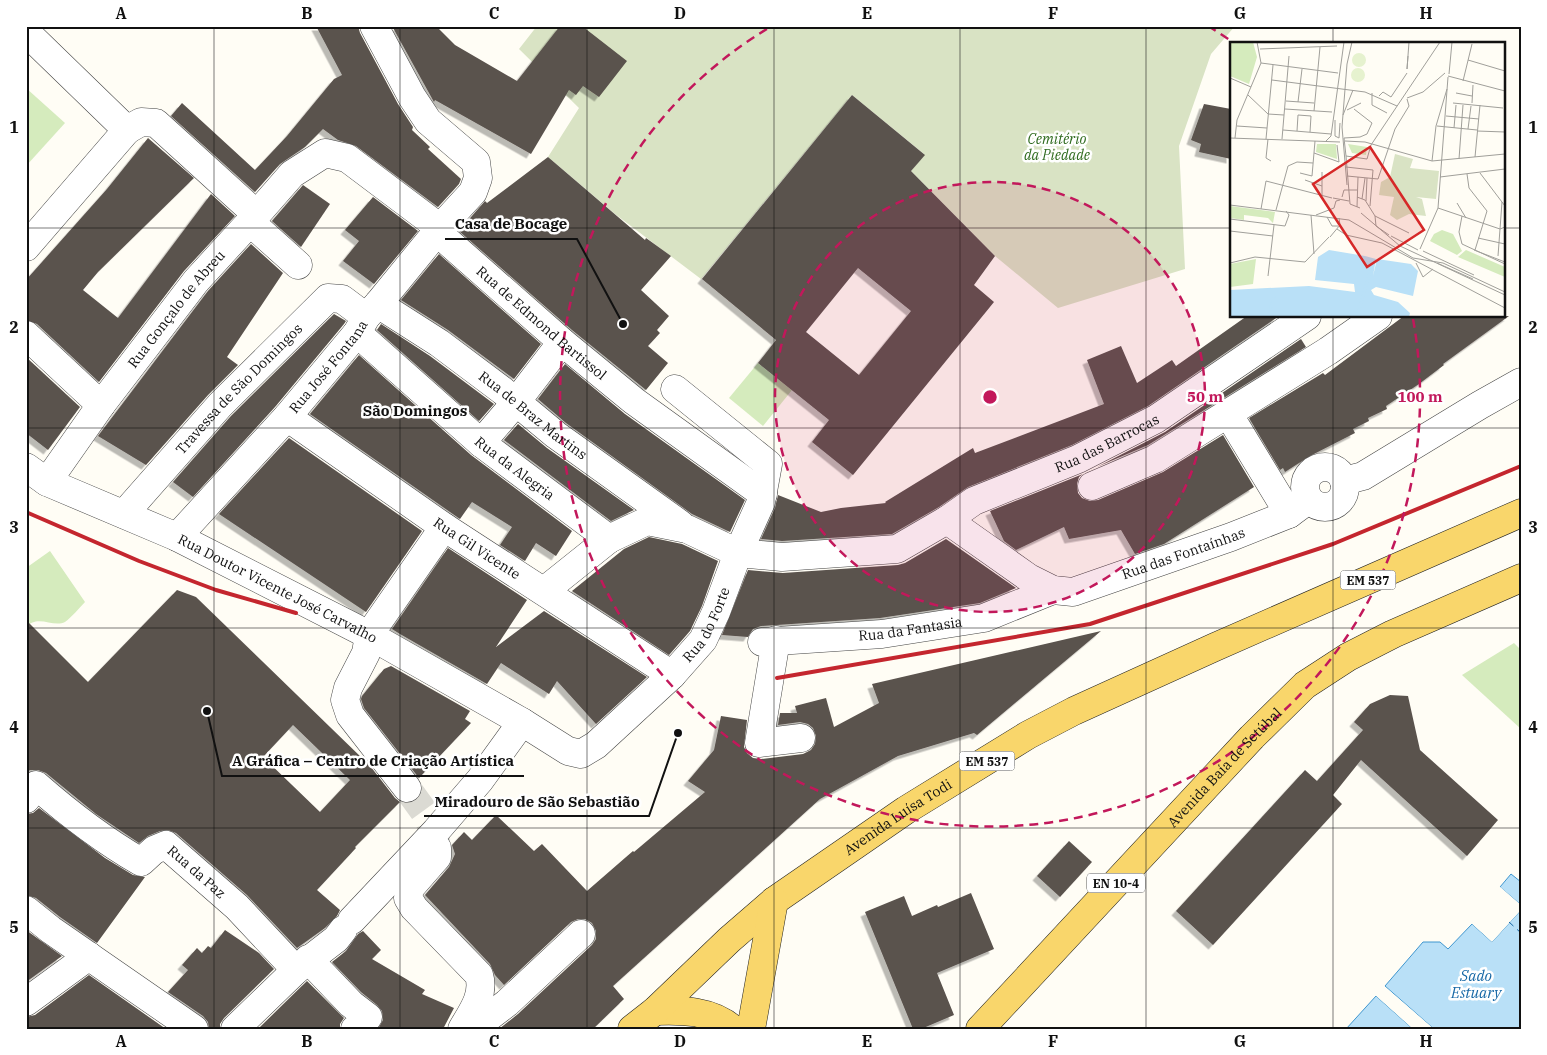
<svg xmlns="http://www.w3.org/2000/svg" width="1547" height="1055" font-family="'IBM Plex Serif',serif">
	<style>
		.green { fill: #d5ebbd }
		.cemetery { fill: #d9e3c4 }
		.water { fill: #b9e0f7; stroke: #3f96cf }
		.pier { fill: #fffdf5 }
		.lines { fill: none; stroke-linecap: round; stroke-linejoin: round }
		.ferry { stroke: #1768a6; stroke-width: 1; stroke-dasharray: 6 5; stroke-linecap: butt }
		.building { fill: #5a524d; fill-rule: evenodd; filter: url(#shadow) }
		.minor-tunnel { stroke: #dbdad3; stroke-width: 28; stroke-dasharray: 28 14; stroke-linecap: butt }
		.minor-casing { stroke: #444; stroke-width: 29 }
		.major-casing { stroke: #222; stroke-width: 29 }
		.minor { stroke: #fff; stroke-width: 28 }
		.major { stroke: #f9d66b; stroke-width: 28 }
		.rail { stroke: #c4262e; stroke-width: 4 }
		.grid { fill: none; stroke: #111; stroke-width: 1; stroke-opacity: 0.55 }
		.ring { fill: none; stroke: #c2185b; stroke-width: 2.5; stroke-dasharray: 9 6 }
		.labels { text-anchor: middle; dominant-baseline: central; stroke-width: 5; stroke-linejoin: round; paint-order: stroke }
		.shield { fill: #fff; stroke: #585858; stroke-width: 1 }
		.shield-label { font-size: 12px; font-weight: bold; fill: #111 }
		.park-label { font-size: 14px; font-style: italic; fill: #2f6b1f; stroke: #fff }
		.street-label { font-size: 14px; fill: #111; stroke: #fff }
		.neighbourhood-label { font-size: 15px; font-weight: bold; fill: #111; stroke: #fff }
		.water-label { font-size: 15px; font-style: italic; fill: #1768a6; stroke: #fff }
		.inset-river { fill: none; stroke: #b9e0f7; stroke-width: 2.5 }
		.inset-road { fill: none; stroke: #a09f9a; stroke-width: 1 }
		.view { fill: #d62828; fill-opacity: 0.15; stroke: #d62828; stroke-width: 2.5 }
		.inset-edge { fill: none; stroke: #111; stroke-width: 2.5 }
		.centre { fill: #c2185b; stroke: #fff; stroke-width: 2.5 }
		.ring-label { font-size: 15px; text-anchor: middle; font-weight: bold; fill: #c2185b; stroke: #fff; stroke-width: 5; stroke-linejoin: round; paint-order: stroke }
		.leader { fill: none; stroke: #111; stroke-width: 2 }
		.callout-dot { fill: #111; stroke: #fff; stroke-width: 2 }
		.callout-label { font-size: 15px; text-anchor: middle; font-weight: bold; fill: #111; stroke: #fff; stroke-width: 5; stroke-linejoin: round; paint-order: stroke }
		.neatline { fill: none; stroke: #111; stroke-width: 2 }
		.grid-label { font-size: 16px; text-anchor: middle; font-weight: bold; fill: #111 }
	</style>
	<defs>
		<filter id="shadow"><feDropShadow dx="-4.5" dy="4.5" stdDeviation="0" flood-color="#0004"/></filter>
	</defs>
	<rect width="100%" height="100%" fill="#fffdf5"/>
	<g class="green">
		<polygon points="26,88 65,123 26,166"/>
		<polygon points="758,363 792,390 763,426 729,398"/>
		<path d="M50 551 85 602C79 608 72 617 65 622 53 628 38 614 26 627V568Z"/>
		<polygon points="1514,643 1521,650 1521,729 1462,675"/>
	</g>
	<polygon class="cemetery" points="537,26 1235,26 1211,54 1179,146 1185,269 1058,308 995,256 911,171 924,154 852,95 701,279 615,214 548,157 579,108 519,49"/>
	<g class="water">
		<polygon points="1511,874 1521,882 1521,905 1500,887"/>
		<polygon points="1521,910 1521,1029 1434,1029 1385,986 1423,942 1440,942 1448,949 1472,924 1492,942"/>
		<polygon points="1376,996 1413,1029 1346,1029"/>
	</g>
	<g class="pier">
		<polygon points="1498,885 1521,905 1521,910 1492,942 1470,922 1473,922 1492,939 1519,908 1498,889"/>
		<polygon points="1383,985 1434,1029 1430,1029 1383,988"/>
		<polygon points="1374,994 1377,994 1416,1029 1413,1029"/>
	</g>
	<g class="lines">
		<polyline class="ferry" points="1509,922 1521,933"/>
	</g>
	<g class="building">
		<polygon points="316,26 358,26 360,33 398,104 413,127 412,130 430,147 428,149 461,179 459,184 438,207 356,146 338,140 323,129 305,147 280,164 255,192 171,116 182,103 255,170 287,136 334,79 342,75"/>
		<polygon points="392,26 436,26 455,45 517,81 560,26 582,26 627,61 599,97 583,86 576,95 569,90 531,154 435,100 434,102"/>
		<path d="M852 95 925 155 911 171 995 256 974 285 994 302 853 475 812 442 829 420 758 363 776 340 702 279ZM858 268 911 311 859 375 806 332Z"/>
		<polygon points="1204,104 1231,109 1231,159 1199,152 1201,144 1191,140"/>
		<polygon points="148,138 194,178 98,272 83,290 118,318 211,194 235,216 184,271 99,382 37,324 26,320 26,280 107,189"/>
		<polygon points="548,157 645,240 646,238 671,256 641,290 669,316 657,330 660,333 648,346 668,363 646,390 572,330 459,231 485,201 487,203"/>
		<polygon points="303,185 330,204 301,247 272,221"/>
		<polygon points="373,197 418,231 374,284 343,261 359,241 345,230"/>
		<polygon points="251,244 283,273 227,357 238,365 208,395 146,465 98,436 208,291"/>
		<polygon points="439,254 541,344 514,379 448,330 401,300"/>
		<polygon points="334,314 346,321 344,324 275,407 193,497 173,482 231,416"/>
		<polygon points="1247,316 1279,316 1148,406 1072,445 968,487 939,507 892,534 782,541 761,539 775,508 778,495 821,512 841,508 886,503 885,502 973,448 975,453 1104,404 1087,360 1121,346 1137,383 1172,360 1176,366"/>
		<polygon points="1404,316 1509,316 1443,364 1444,365 1419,384 1386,406 1387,409 1368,418 1369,421 1353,429 1355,433 1310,456 1285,472 1283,468 1280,470 1249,418 1323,373 1325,375"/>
		<polygon points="381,324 430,356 494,404 479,421 377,330"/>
		<polygon points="1301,339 1306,347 1148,445 1097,467 1165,432"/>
		<polygon points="359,355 471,455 572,531 556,556 536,543 525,561 500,545 512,527 472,502 460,519 310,414"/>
		<polygon points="26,357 80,407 48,450 26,433"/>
		<polygon points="565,364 625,414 745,500 730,532 692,514 566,423 538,399"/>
		<polygon points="518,424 547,448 634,510 611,521 504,440"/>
		<polygon points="1223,435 1254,487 1164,544 1135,554 1121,530 1069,539 1064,527 1016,550 1004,541 990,511 1083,474 1079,477 1077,484 1078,493 1082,498 1090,501 1098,500 1163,472"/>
		<polygon points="289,438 422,531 366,612 219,514"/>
		<polygon points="649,537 682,544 718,561 702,606 690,631 669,655 572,591 624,549"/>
		<polygon points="946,539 1016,588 980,603 880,618 761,626 753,629 748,637 722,635 748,570 783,573 898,565 905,563"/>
		<polygon points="448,548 527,600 496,647 544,611 647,677 596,724 557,681 549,694 501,663 487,684 400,634 392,629"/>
		<path d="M177 590 196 597 364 760V758L395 798 400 802 355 847 356 848 317 890 340 910 337 916 325 928 297 948 247 895 176 833 168 830 160 831 148 836 139 843 96 814 46 773 38 770H30L26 773V620L88 682ZM293 725 350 780 320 812 263 757Z"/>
		<polygon points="1101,631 977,735 974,733 898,756 820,799 613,986 624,999 593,1029 499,1029 518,1014 592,945 596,939 596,931 592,923 585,919 578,919 571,922 504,985 495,975 490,964 425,895 449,867 455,854 452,845 464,832 472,840 496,815 534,851 542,844 587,891 633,851 634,852 705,792 688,781 714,750 721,716 747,720 744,747 747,753 753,758 761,759 803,754 811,750 815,744 816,736 813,728 808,724 800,722 778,725 780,713 797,713 795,706 826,698 834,727 879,703 872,684"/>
		<polygon points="391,666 470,711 465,719 471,723 419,778 364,708 361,699 362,696 384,669"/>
		<polygon points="1390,695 1408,696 1420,750 1498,820 1467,856 1361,760 1333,795 1342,804 1213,945 1176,911 1305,770 1317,781 1363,730 1354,722 1370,704"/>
		<polygon points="39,808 105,858 133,875 145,877 97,943 60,917 36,898 26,895 26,814 33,813"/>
		<polygon points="1069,841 1092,862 1060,897 1037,876"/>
		<polygon points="971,893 994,949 937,973 954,1015 921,1029 913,1029 865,912 904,896 912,916 937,905 938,907"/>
		<polygon points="26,930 62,956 26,982"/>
		<polygon points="225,930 259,953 274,969 224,1018 220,1024 220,1029 209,1029 208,1022 203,1016 168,992 188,970 182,965 197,948 202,953 208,946 211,948"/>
		<polygon points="363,931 381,950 372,959 425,990 422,994 454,1008 443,1029 378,1029 383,1020 382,1011 377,1005 361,992 332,962 346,951 358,934"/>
		<polygon points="89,975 166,1029 26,1029 26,1017 35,1015"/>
		<polygon points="307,981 344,1018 340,1024 340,1029 258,1029"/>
	</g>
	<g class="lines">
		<polyline class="minor-tunnel" points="407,788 428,817 437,844"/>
		<g class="minor-casing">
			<g id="minor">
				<polyline points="26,32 127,130 26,247"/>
				<polyline points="127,130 141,122 156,123 256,214"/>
				<polyline points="250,222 298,265"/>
				<path id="s1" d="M378 304 439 343 503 391 556 435 680 524"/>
				<path id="s2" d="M357 333 481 443 609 539"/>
				<polyline points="26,335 101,405"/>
				<polyline points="1229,415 1289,514"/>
				<path id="s3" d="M287 417 444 527 672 675"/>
				<polyline points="481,443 516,402 562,342"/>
				<circle cx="1325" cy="487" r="20"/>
				<path id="s4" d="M26 467 47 482 177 537 369 635 522 722 568 751 581 754 596 745 672 675 703 640 716 612 738 553 761 502 768 464 675 389"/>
				<polyline points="1344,481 1363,476 1480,405 1521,382"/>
				<path id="s5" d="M47 482 101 405 196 281 250 222 292 174 325 153 347 158 440 228 446 240 562 342 634 401 763 494"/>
				<polyline points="1092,486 1155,459 1328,351 1378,316"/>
				<path id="s6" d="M124 514 220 405 328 298 342 299 366 317"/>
				<path id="s7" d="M947 520 974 501 1078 459 1156 419 1307 316"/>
				<path id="s8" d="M177 537 287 417 357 333 366 317 378 304 440 228 473 192 478 178 476 162 428 121 412 97 374 26"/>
				<path id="s9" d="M544 591 609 539 647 521 687 529 738 553 782 557 897 549 947 520 1029 578 1053 590 1073 592 1231 537 1289 514 1308 500"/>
				<polyline points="776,640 759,743 801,738"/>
				<path id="s10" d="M762 642 882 634 984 618 1053 590"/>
				<polyline points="407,788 350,715 345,700 348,688 366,653 369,635 444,527"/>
				<path id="s11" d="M26 799 36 785C69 814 103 840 141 862L154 850 166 845 237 907 296 970"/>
				<path d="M437 848V857L410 888 408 898 414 908 479 975C485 995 472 1012 462 1029"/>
				<polyline points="26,910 51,930 194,1029"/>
				<polyline points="352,920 436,831 480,780 522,722"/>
				<polyline points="308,959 351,1004 368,1017 355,1029"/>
				<polyline points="26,1002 89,956"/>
				<polyline points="235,1029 296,970 336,939 343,930"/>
				<polyline points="473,1029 507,1003 581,934"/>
			</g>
		</g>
		<g class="major-casing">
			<g id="major">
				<path d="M655 1011C682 1010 711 1010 733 1029"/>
				<path id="s12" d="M632 1029 655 1011 729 940 774 901 906 810 1028 735 1074 711 1215 647 1521 513"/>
				<polyline points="751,1029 774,901"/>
				<path id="s13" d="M980 1029 1252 737 1305 685 1348 657 1393 634 1521 578"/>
			</g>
		</g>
		<use href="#minor" class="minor"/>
		<use href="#major" class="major"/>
		<g class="rail">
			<polyline points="26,512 139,561 216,590 296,613"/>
			<polyline points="777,678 1090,624 1333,544 1521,466"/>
		</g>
	</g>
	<path class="grid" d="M214 26V1029M400 26V1029M587 26V1029M774 26V1029M960 26V1029M1146 26V1029M1333 26V44M26 228H1231M1503 228H1521M1333 316V1029M26 428H1521M26 628H1521M26 828H1521"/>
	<circle cx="990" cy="397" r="215" fill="#c2185b" fill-opacity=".12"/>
	<g class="ring">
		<circle cx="990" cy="397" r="215"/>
		<path d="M1208 26A430 430 0 0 1 1234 43M1413 319A430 430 0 1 1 772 26"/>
	</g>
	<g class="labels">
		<g class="shield">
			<rect x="1340.5" y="570.5" width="55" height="19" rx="4"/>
			<rect x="959.5" y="751.5" width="55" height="19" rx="4"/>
			<rect x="1087" y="873.5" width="58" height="19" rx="4"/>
		</g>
		<g class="shield-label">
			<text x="1368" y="580">EM 537</text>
			<text x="987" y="761">EM 537</text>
			<text x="1116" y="883">EN 10-4</text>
		</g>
		<g class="park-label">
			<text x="1057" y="139">Cemitério<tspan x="1057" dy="16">da Piedade</tspan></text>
		</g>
		<g class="street-label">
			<text stroke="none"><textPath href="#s5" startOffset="216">Rua Gonçalo de Abreu</textPath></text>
			<text stroke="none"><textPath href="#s5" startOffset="712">Rua de Edmond Bartissol</textPath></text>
			<text stroke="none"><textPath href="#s8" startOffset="228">Rua José Fontana</textPath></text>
			<text stroke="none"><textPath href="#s6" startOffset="170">Travessa de São Domingos</textPath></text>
			<text stroke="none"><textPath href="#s1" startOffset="191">Rua de Braz Martins</textPath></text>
			<text stroke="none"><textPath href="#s7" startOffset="178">Rua das Barrocas</textPath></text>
			<text stroke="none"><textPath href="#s2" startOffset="208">Rua da Alegria</textPath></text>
			<text stroke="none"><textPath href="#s3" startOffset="231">Rua Gil Vicente</textPath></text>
			<text stroke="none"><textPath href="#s9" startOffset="704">Rua das Fontaínhas</textPath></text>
			<text stroke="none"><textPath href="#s4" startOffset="280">Rua Doutor Vicente José Carvalho</textPath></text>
			<text stroke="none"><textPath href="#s4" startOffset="809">Rua do Forte</textPath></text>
			<text stroke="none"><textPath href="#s10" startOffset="149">Rua da Fantasia</textPath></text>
			<text stroke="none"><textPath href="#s13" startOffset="358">Avenida Baía de Setúbal</textPath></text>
			<text stroke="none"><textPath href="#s12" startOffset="341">Avenida Luísa Todi</textPath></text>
			<text stroke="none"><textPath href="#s11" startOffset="219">Rua da Paz</textPath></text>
		</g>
		<g class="neighbourhood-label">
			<text x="415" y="410">São Domingos</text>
		</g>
		<g class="water-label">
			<text x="1476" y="975">Sado<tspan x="1476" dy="17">Estuary</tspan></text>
		</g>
	</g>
	<g transform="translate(1230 42)">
		<rect width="275" height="275" fill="#fffdf5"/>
		<path d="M0 0H23L27 15 19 42 0 34ZM87 102H106L107 117 86 110ZM118 102 137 105 136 113 122 111ZM0 164 45 170 43 181 38 176 14 173V178L0 176ZM212 188 223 192 232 209 227 213 200 199 204 192ZM236 208 275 225V235L228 215ZM26 217 23 242 0 245V222Z" fill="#d5ebbd"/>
		<path d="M165 112 183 117 180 126 209 129 206 157 186 155 192 157 196 174 179 172 167 178 160 173 164 155 149 153 151 140 160 135Z" fill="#d9e3c4"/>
		<path d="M122 18a7 7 0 1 1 14 0a7 7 0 1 1-14 0ZM121 33a7 7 0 1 1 14 0a7 7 0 1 1-14 0Z" fill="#e6f2cf"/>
		<path d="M99 208 135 214 131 233 135 214 146 217 143 234 147 217 181 222 188 229 183 254 146 245 141 248 144 253 168 260 180 271 179 275H0V248L79 244 125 250 124 242 85 238 88 215Z" fill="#b9e0f7"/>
		<path class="inset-river" d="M38 275 45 251M127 275 143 219"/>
		<path class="inset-road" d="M30 7 107 4M178 14 177 27 179 0M238 18 275 29M31 21 108 31M219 32 222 0M218 34 275 49M0 36 21 45M42 38 135 50 167 64M233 39 242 2M142 51V63L157 71M226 51 242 54M18 53 38 72M149 54 153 50 161 55 177 31M177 56 193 50 215 31M56 59 84 61M68 60 72 27M223 61 273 66M242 61 243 43M275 64V80M55 67 102 70M124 67 142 81 137 92 130 95 114 96 116 114 137 117 141 103M117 68 131 61M84 69 90 5M38 72 54 73M113 73 123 48M216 74 249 77M105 78V94L109 96 110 81M7 84 37 86M207 84 247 88M224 86 226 63M238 87 241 64M53 88 101 92M67 89 68 73 81 74 80 90M247 89 275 90M0 96 110 100M5 96 7 78 31 21 27 0M36 97 43 23M38 97 36 116 41 119M52 97 59 14M96 99 101 94 114 0M115 99 135 100 202 119 275 112M141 103 210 0M84 111 109 120 107 103M116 114 120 162 130 166M245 115 250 63M229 117 233 63M202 119 206 84 217 47M116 125 143 128 140 164M70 131 82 134 85 99M250 131 275 164M237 132 239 146 257 169 245 208M117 134 148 137 165 87 179 64 177 57M210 135 275 127M75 138 92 144M117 143 112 85 117 22 122 0M92 154V130M112 155 114 148H127M127 155 135 158 145 174 146 184 159 193M103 156 119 159M132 157 135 136M136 159 137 136M227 161 236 176M0 163 119 178 183 216 213 221 275 250M127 165 128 135M208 166 270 187 275 185M31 167 36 139 102 156M46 168 58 124 67 120 83 121M131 171 170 204 275 253M81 173 84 212M86 173 104 166 106 159 110 158M145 174 179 191M232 174 229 190 232 202 275 222M97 175 102 184H108M0 177 55 184 59 173 56 169M107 187 116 193 152 201 275 266M0 189 43 194M161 194 188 208M100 195 110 183 109 176M248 196 275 202M190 207 208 166 218 35M244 208 275 220M193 209 244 233M268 214 272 160M0 221 25 215 75 220 99 195M186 221 193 235 203 227M207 221 243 237M38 234 44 183"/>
		<path class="view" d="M140 105 194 188 137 225 83 142Z"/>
		<rect width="275" height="275" class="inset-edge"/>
	</g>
	<circle cx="990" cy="397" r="8" class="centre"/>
	<g class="ring-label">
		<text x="1205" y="402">50 m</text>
		<text x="1420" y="402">100 m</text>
	</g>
	<path class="leader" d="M623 324L577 239H445M207 711L222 776H524M678 733L649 816H424"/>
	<g class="callout-dot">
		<circle cx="623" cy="324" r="5"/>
		<circle cx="207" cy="711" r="5"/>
		<circle cx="678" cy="733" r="5"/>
	</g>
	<g class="callout-label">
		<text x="511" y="229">Casa de Bocage</text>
		<text x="373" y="766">A Gráfica – Centro de Criação Artística</text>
		<text x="537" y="807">Miradouro de São Sebastião</text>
	</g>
	<rect width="1547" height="1055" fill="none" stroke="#ffffff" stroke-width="55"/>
	<rect x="28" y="28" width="1492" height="1000" class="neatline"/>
	<g class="grid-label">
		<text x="121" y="19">A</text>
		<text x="307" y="19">B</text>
		<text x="494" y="19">C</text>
		<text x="680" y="19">D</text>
		<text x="867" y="19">E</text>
		<text x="1053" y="19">F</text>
		<text x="1240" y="19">G</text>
		<text x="1426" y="19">H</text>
		<text x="14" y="133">1</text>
		<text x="1533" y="133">1</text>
		<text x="14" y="333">2</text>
		<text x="1533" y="333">2</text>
		<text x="14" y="533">3</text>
		<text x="1533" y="533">3</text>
		<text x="14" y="733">4</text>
		<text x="1533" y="733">4</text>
		<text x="14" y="933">5</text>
		<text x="1533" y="933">5</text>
		<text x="121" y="1047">A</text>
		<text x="307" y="1047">B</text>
		<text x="494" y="1047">C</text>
		<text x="680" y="1047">D</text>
		<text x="867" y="1047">E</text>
		<text x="1053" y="1047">F</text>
		<text x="1240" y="1047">G</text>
		<text x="1426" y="1047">H</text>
	</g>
</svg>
